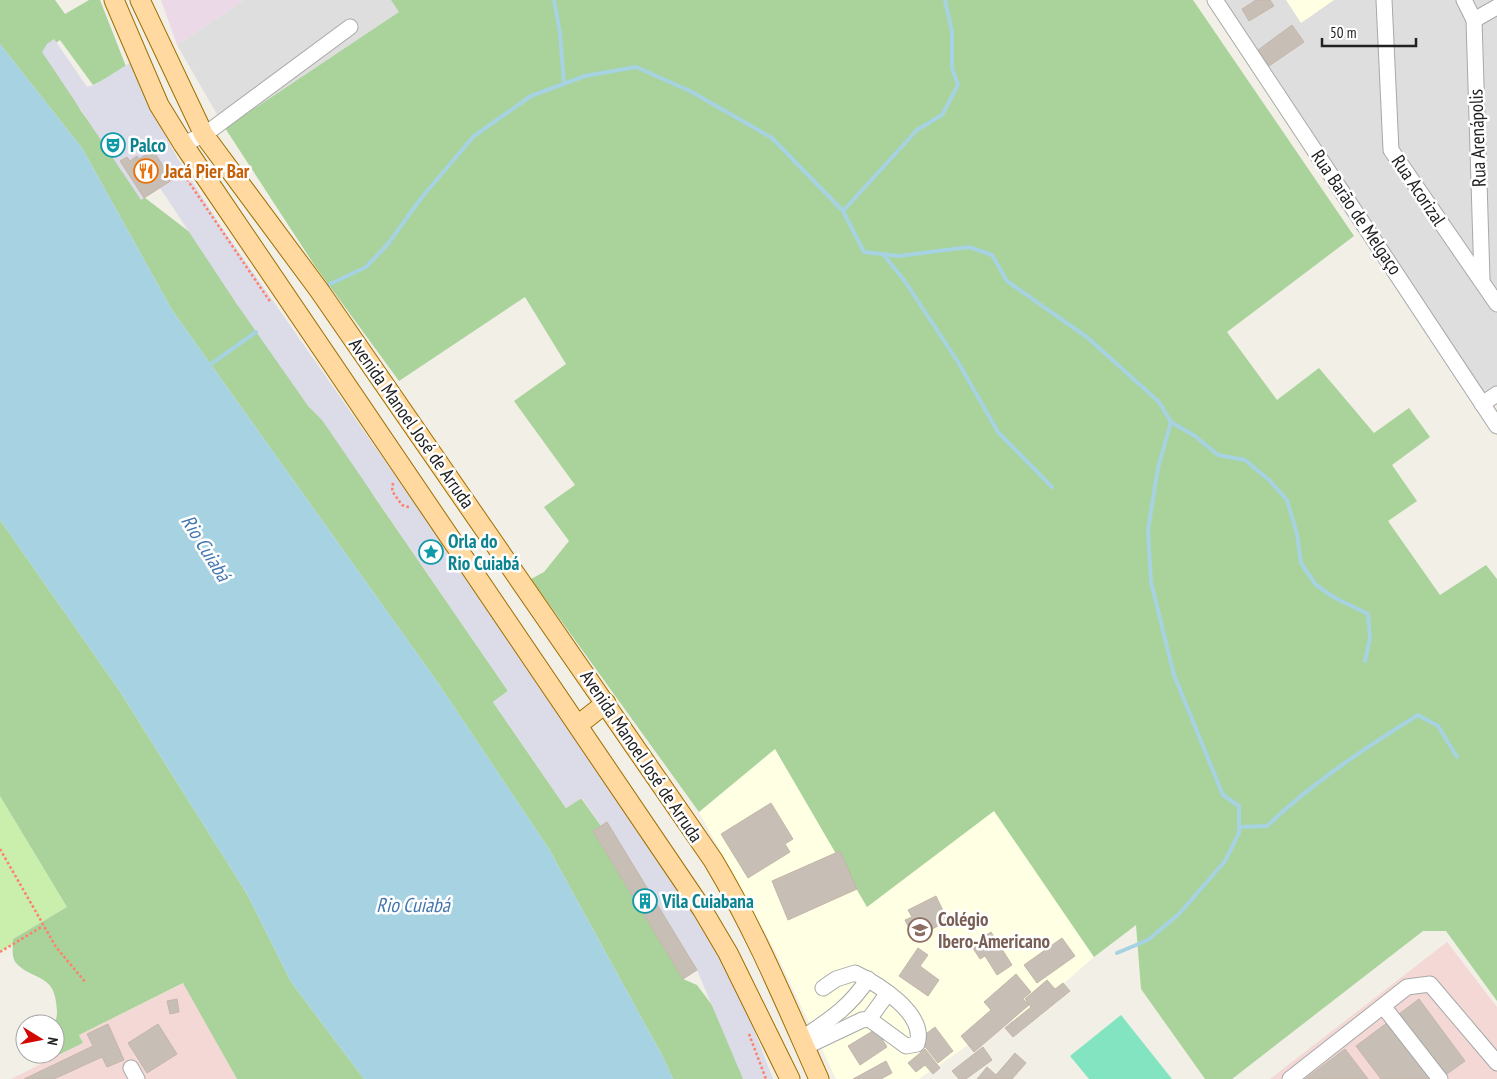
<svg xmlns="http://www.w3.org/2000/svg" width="1497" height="1079" font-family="'PT Sans Narrow',sans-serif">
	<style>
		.residential { fill: #dfdede }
		.commercial { fill: #f3d8d6 }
		.industrial { fill: #ebd9e7 }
		.education { fill: #feffe3 }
		.grass { fill: #caeeac }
		.forest { fill: #a9d39a }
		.pitch { fill: #82e4c1 }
		.plaza { fill: #dcdbe8 }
		.water { fill: #a6d2e1 }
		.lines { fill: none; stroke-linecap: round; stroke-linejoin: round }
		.stream { stroke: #a6d2e1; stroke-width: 4 }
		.building { fill: #c7beb6; stroke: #c5b6a9 }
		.minor-casing { stroke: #a8a8a8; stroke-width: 17 }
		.major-casing { stroke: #9e6f00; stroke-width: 21 }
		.path { stroke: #ff7f6b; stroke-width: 2.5; stroke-dasharray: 2.5 2.5; stroke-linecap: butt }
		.minor { stroke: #fff; stroke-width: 15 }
		.major { stroke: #ffd99f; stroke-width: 19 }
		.labels { text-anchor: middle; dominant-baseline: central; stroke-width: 5; stroke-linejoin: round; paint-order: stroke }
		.street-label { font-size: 19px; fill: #212121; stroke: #fff }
		.culture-label { font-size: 19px; font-weight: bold; fill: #0d838f; stroke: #fff; text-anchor: start }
		.food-label { font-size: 19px; font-weight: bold; fill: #c56008; stroke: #fff; text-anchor: start }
		.education-label { font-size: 19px; font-weight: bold; fill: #785e54; stroke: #fff; text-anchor: start }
		.water-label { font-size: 20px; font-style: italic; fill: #4476af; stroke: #fff }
	</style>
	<rect width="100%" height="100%" fill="#f2efe7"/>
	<g class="residential">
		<polygon points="244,0 391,0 400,12 225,128 177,45"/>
		<polygon points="1216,0 1497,0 1497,392 1482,404"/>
	</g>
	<g class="commercial">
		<polygon points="1447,942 1497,1007 1497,1079 1270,1079"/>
		<polygon points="184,983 237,1079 11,1079 83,1043 79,1035"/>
	</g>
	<polygon class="industrial" points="161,0 244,0 177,45"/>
	<g class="education">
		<polygon points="1286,0 1334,0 1301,23"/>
		<polygon points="775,748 867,907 994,810 1094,957 1015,1026 1010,1016 919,1079 836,1079 776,953 699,812"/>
	</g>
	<polygon class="grass" points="0,796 67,907 13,939 13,944 0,952"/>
	<g class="forest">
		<polygon points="0,0 55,0 65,14 89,0 100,0 127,69 93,85 60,40 47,49 81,111 144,197 196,237 326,420 376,499 508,691 493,702 566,808 581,798 601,826 593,831 683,979 697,985 718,1013 754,1079 673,1079 663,1057 549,849 436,680 172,310 82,148 0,44"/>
		<polygon points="391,0 1193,0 1354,236 1227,332 1277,400 1319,368 1374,433 1409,408 1430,437 1392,465 1417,501 1388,521 1440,595 1486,565 1497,579 1497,1001 1446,931 1423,931 1232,1079 1205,1079 1141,989 1136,925 1094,957 994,811 867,907 775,749 699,812 531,579 544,572 569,541 544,507 575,485 514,401 566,364 525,297 399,381 315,266 225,128 399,12"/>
		<path d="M0 520 119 690 247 894 291 982 364 1079H237L183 983 79 1035 83 1043 42 1063 35 1054H55V1024H32L45 1018 55 1022C58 1015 57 1010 56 1002 53 974 30 979 16 963 11 957 13 946 13 939L67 907 0 796Z"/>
	</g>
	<polygon class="pitch" points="1121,1015 1172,1079 1089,1079 1070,1056"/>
	<polygon class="plaza" points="54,39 87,87 96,84 133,61 142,92 178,159 220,225 697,908 748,1014 773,1079 743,1079 697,970 683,979 593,831 601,826 582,798 566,808 493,702 508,691 322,420 308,406 236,303 160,188 141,200 42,52 47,44"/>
	<polygon class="water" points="0,44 82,148 172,310 436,680 549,849 663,1057 673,1079 364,1079 291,982 247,894 119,690 0,520"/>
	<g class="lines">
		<g class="stream">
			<polyline points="554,0 560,33 564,84"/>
			<polyline points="843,211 917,130 942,115 958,85 952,68 952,32 945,0"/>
			<polyline points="883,254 904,280 958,362 998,432 1052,487"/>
			<polyline points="328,285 366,267 387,245 422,197 474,136 531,96 585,76 636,67 690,91 772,138 843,211 864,252 899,256 969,247 992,255 1007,281 1088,338 1159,402 1171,422 1158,468 1148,530 1151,582 1174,675 1223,795 1239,806 1239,833 1225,861 1179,914 1148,940 1117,953"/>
			<polyline points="207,367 256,332"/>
			<polyline points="1171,422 1195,436 1218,455 1245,460 1269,480 1287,500 1297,534 1301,563 1316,585 1335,598 1368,614 1370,638 1365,661"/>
			<path d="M1239 827 1267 826C1312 783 1365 748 1418 715L1438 726 1457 757"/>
		</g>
	</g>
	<g class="building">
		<polygon points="1256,0 1270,0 1274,6 1249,21 1242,9"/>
		<polygon points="1292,25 1304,42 1269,66 1258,50"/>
		<polygon points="153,150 172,180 144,198 120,161 127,157 130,161 137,156 139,159"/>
		<polygon points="771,803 793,839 785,844 790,852 748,878 721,834"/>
		<polygon points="607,822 697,970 683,979 593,831"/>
		<polygon points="840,851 857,889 788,920 772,881"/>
		<polygon points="936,896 948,921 914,938 905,920 912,917 908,910"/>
		<polygon points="991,932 1012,965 997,975 985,956 980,959 971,945"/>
		<polygon points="1062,938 1075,956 1037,983 1024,965"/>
		<polygon points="918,948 928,955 920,966 939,980 928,996 899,976"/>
		<polygon points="1016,974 1031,992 1023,999 1029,1005 974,1052 961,1036 991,1010 984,1002"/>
		<polygon points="1047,980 1055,989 1063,983 1070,991 1013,1037 1005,1028 1031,1007 1025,999"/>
		<polygon points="177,999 179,1012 170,1014 167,1001"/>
		<polygon points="1419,999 1465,1061 1440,1079 1381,1079 1356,1046"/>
		<polygon points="108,1024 124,1060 107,1067 102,1057 54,1079 24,1079 93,1046 87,1034"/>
		<polygon points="158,1024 177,1054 147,1073 128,1043"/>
		<polygon points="935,1027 953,1051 938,1063 919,1039"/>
		<polygon points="876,1029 887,1047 860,1065 848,1046"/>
		<polygon points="983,1047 992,1060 966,1079 959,1079 952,1071"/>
		<polygon points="925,1049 940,1068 933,1074 925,1065 916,1072 908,1063"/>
		<polygon points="1345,1049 1368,1079 1305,1079"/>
		<polygon points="1015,1053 1026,1063 1012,1079 977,1079 987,1067 996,1075"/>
		<polygon points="886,1061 892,1073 881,1079 853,1079"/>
	</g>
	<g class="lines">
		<g class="minor-casing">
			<g id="minor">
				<polyline points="1215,0 1497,426"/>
				<polyline points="1384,0 1391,150 1497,304"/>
				<polyline points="1464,0 1474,20 1482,279"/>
				<polyline points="1474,20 1497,7"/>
				<polyline points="183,144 204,135 350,27"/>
				<polyline points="1482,404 1497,394"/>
				<polyline points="1383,1006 1440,1079"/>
				<polyline points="869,1019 888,993"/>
				<path d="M801 1039C829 1020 849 1008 868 979"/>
				<path d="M805 1047 862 1020 869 1019 906 1046 917 1044C927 1014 878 984 855 973L836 979 823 988"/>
				<polyline points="131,1068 137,1079"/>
				<polyline points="1290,1079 1407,987 1430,984 1497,1063"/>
			</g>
		</g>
		<g class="major-casing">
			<g id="major">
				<polyline points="114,0 159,105 183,144 702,909 728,953 790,1079"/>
				<path d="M140 0 204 135 319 290 713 860C755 930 786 1005 819 1079"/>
				<polyline points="578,725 606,703"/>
			</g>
		</g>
		<g class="path">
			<polyline points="184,175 271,303"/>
			<polyline points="393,483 392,491 402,505 411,508"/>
			<polyline points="0,849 56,947 86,983"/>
			<polyline points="0,952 43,926"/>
			<polyline points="749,1034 766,1079"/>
		</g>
		<use href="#minor" class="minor"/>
		<use href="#major" class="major"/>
	</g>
	<defs>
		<g id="theatre-ring" transform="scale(1.25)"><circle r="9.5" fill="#fff" stroke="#0f9aa8" stroke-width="1.5"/><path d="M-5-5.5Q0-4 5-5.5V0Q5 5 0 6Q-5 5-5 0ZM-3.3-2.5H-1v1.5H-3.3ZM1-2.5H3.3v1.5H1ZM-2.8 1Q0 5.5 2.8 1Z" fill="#0f9aa8"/></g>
		<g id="restaurant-ring" transform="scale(1.25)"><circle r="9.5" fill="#fff" stroke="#e8710a" stroke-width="1.5"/><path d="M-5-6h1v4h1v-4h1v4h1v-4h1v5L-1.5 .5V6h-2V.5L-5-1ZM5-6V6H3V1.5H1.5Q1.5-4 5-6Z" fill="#e8710a"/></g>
		<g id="sight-ring" transform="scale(1.25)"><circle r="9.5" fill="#fff" stroke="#0f9aa8" stroke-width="1.5"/><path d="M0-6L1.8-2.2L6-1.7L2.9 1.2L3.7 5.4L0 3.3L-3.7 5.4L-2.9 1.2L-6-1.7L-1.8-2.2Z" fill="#0f9aa8"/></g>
		<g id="building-ring" transform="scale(1.25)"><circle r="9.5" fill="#fff" stroke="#0f9aa8" stroke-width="1.5"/><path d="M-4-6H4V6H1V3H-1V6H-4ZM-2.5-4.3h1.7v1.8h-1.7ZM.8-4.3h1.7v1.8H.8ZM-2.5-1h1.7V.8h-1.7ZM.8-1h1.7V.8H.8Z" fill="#0f9aa8"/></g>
		<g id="school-ring" transform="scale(1.25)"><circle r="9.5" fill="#fff" stroke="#8d6e63" stroke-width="1.5"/><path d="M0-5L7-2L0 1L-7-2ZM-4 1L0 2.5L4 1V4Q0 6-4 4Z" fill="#8d6e63"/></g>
	</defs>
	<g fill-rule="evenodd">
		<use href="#theatre-ring" x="113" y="145"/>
		<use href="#restaurant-ring" x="146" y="171"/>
		<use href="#sight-ring" x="431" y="552"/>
		<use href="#building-ring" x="645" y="901"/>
		<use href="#school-ring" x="920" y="930"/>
	</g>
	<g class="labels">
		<g class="street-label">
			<text transform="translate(1477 138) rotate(-92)">Rua Arenápolis</text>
			<text transform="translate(1419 190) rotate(56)">Rua Acorizal</text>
			<text transform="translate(1357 212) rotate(56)">Rua Barão de Melgaço</text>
			<text transform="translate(412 423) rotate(55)">Avenida Manoel José de Arruda</text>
			<text transform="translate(642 756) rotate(56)">Avenida Manoel José de Arruda</text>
		</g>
		<g class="culture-label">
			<text x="130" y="145">Palco</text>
			<text x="448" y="541">Orla do<tspan x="448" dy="22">Rio Cuiabá</tspan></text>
			<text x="662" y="901">Vila Cuiabana</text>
		</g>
		<g class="food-label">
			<text x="164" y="171">Jacá Pier Bar</text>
		</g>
		<g class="education-label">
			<text x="938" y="919">Colégio<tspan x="938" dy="22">Ibero-Americano</tspan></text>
		</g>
		<g class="water-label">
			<text transform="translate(206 548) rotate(58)">Rio Cuiabá</text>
			<text x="413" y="905">Rio Cuiabá</text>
		</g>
	</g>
	<g transform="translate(40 1039) rotate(100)"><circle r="24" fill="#ffffff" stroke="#a6a6a6"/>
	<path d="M0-4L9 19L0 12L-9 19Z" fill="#d20700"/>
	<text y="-8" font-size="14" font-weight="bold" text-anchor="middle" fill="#212121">N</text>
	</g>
	<path d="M1322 38v8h94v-8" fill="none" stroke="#212121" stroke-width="2.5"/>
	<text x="1330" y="38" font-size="15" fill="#212121" stroke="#ffffff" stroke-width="4" paint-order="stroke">50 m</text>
</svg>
